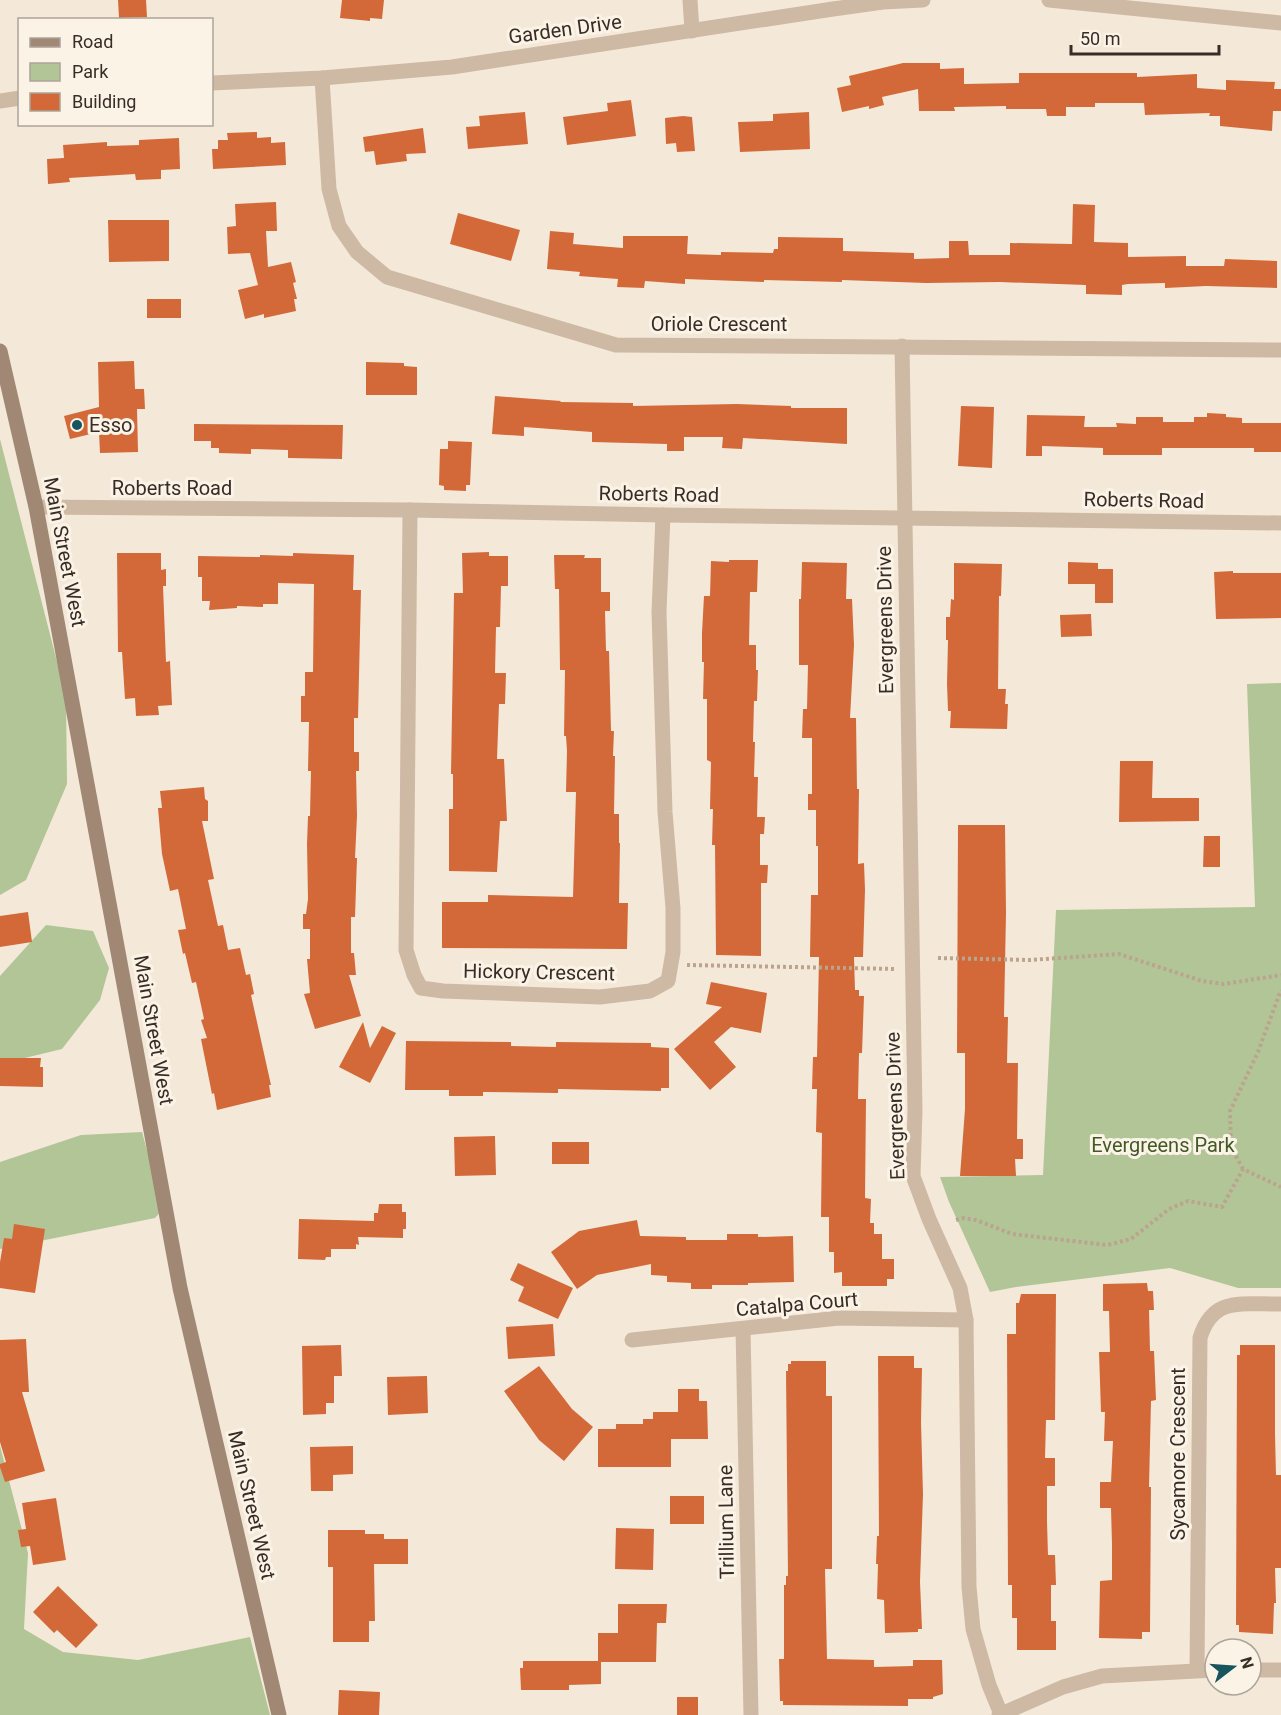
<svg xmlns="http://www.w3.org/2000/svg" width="1281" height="1715" font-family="Roboto,sans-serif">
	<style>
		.green { fill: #b2c597 }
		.building { fill: #d36938 }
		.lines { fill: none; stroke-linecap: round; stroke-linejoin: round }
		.path { stroke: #baa48e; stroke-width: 4; stroke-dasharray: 3 3; stroke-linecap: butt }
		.street { stroke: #cebaa4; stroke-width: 15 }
		.secondary { stroke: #a18875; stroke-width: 15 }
		.poi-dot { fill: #17545e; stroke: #fbf3e6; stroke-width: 2 }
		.labels { text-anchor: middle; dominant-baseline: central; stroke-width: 6; stroke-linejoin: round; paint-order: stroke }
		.street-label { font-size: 20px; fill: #382d26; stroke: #fbf3e6 }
		.poi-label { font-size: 20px; fill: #382d26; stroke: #fbf3e6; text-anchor: start }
		.park-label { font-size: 20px; fill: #435927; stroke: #fbf3e6 }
	</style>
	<rect width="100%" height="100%" fill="#f4e9d9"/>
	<g class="green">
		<polygon points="0,439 66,697 67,784 26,880 0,895"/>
		<polygon points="1281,683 1281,1288 1238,1288 1170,1268 1016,1287 990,1292 949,1202 940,1177 1043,1175 1056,910 1255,907 1247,684"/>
		<polygon points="46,925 93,931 109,968 100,1000 62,1049 0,1064 0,976"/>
		<polygon points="142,1132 163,1209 155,1218 0,1249 0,1162 81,1135"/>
		<polygon points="0,1446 28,1553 24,1629 63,1652 138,1660 250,1637 270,1715 0,1715"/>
	</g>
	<g class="building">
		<polygon points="118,0 146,0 147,17 119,18"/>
		<polygon points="342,0 384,0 382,19 370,18 370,21 340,18"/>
		<polygon points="903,63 940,63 940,69 964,68 964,84 1019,83 1019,73 1137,73 1137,77 1197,74 1197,88 1226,90 1226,80 1275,82 1274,89 1281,89 1281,111 1273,111 1272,131 1220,126 1220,116 1209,116 1210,113 1145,115 1144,103 1095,103 1095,107 1066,107 1066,116 1047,116 1046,109 1006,109 1006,106 954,107 955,111 919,111 918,89 882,97 884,105 869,109 869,106 842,112 837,88 851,85 849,76"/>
		<polygon points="631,100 636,136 567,145 563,117 608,111 607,103"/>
		<polygon points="525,112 528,144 468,149 466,127 480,126 479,116"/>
		<polygon points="809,112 810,149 740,152 738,122 773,121 773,114"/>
		<polygon points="683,116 692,117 695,151 677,152 676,143 666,144 665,118"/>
		<polygon points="423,128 426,153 406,154 407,161 376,165 374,151 365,152 363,137"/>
		<polygon points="257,132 257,138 271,137 271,143 285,142 286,165 213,169 212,149 218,149 218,140 228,140 227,133"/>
		<polygon points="179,138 180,169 161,170 161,179 136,180 135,174 69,178 70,182 48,184 47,159 64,158 63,145 107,142 107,146 139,145 139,140"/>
		<polygon points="276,202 277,231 266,231 268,267 291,262 296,282 293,283 297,299 294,299 296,311 264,318 264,314 245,319 238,290 258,285 250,253 228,254 227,227 236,226 235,204"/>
		<polygon points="1073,204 1095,205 1094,242 1128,243 1128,257 1186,256 1186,266 1224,266 1225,259 1277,261 1277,288 1206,286 1165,288 1165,283 1128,284 1122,285 1122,295 1086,294 1086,285 1000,282 926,283 842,280 842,282 764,280 764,282 685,279 685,284 645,281 644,288 617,287 618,279 579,276 580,272 547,269 550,231 574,233 573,244 623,248 623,236 688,236 687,254 721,255 721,252 773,253 774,249 778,249 778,237 843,238 843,251 914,253 914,259 949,258 949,241 968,241 969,255 1010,255 1010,243 1072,244"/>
		<polygon points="458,213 520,230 511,261 450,244"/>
		<polygon points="108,220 169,220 169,261 109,262"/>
		<rect x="147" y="299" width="34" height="19"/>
		<polygon points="134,361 135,389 144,389 145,409 137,409 138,452 100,453 99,432 70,439 64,416 99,407 98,362"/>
		<polygon points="366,362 404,363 404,366 417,367 417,395 366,395"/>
		<polygon points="495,396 561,401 560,402 633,403 633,406 737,404 791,406 791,408 847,408 847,444 743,438 742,449 722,448 723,437 684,437 684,451 667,451 667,444 592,442 592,432 524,427 524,436 492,434"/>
		<polygon points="961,406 994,407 992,468 958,466"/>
		<polygon points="1207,413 1226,414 1226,417 1242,418 1242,423 1281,423 1281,452 1254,452 1254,448 1162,448 1162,455 1103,455 1103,448 1042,446 1042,456 1026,456 1027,415 1085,416 1084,427 1117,427 1116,423 1136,424 1136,417 1163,417 1163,422 1194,422 1194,417 1207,417"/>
		<polygon points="194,424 343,425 342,459 288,458 288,450 251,449 251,454 219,453 219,448 211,448 211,441 194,441"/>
		<polygon points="448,441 472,442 470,485 466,485 466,491 444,490 444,486 439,485 440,449 448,449"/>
		<polygon points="489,552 489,556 508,556 508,586 501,586 500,627 496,627 495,673 506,673 505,704 499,704 497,759 504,759 507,821 500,821 497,872 449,871 449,809 453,809 453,774 451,774 454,593 463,593 462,553"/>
		<polygon points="117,553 161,553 161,570 166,569 166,586 163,586 166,662 170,661 172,705 158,706 159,715 136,716 135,698 125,699 122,652 118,652"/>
		<polygon points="293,553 354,555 353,590 361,590 358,718 354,718 354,752 359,752 359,771 356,771 357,816 355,858 357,858 355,917 351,917 351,953 354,953 356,975 349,975 361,1016 315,1029 304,994 310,993 307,959 310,959 310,929 303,929 303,914 306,914 308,899 307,844 308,816 310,816 311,771 308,771 309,722 301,722 301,696 305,696 305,672 313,672 314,584 278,583 278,604 263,604 263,607 237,606 237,608 209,610 210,601 202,601 202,577 198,577 198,556 260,557 260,555 293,556"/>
		<polygon points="554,555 585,555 584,558 601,558 601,592 610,592 610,611 605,611 606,651 609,651 611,731 614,731 613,756 615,756 614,814 619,814 619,843 620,843 619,903 628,903 627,949 442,948 442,902 488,902 488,895 573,897 576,792 566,792 567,751 566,736 564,736 565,670 560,670 559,589 555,589"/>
		<polygon points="729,560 758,560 757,592 750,592 749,645 756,645 756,670 758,670 757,701 754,701 753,742 755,742 754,777 758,777 757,817 765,817 764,834 760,834 760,865 768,865 767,883 761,883 761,956 716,955 715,845 712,845 713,809 710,809 711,762 707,760 707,699 703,699 704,662 702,662 702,633 704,596 710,596 711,561 729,562"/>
		<polygon points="802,562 847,563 846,599 852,599 854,645 850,718 856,718 857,789 859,789 858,864 864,863 865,890 863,957 854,957 855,990 859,990 859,996 864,996 862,1053 859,1053 858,1099 866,1099 865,1198 871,1199 870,1223 874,1223 874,1234 882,1234 882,1259 894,1259 894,1279 887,1279 887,1286 842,1286 842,1272 834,1273 834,1252 829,1252 829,1217 821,1217 822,1133 816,1132 817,1089 812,1089 813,1057 817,1057 819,957 810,957 811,895 818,895 818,846 816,846 816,810 808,810 808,794 812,794 812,738 802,738 803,709 807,709 808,665 799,665 799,599 801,599"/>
		<polygon points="1068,562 1098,563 1098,569 1113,569 1113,603 1095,603 1095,584 1068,584"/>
		<polygon points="954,563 1002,564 1001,596 999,596 998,689 1006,689 1005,704 1008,704 1007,729 950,728 951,711 948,711 947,684 948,640 946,640 946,617 950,617 951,599 954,600"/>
		<polygon points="1233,571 1233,573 1281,573 1281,618 1216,619 1214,572"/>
		<polygon points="1091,614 1092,636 1061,637 1060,615"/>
		<polygon points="1120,761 1153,761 1152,798 1199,798 1199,821 1119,822"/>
		<polygon points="204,787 205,799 208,801 208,821 202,821 214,879 208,880 218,926 223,925 228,950 240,948 246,975 250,974 254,994 251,995 271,1085 269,1085 271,1097 217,1110 214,1093 212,1094 201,1039 207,1038 201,1020 204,1019 196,982 192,983 185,953 183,954 178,930 186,929 178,889 170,891 162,854 158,808 162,808 160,791"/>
		<polygon points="958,825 1005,825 1006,913 1004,1017 1008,1017 1007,1063 1018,1063 1017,1139 1023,1139 1023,1159 1015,1159 1016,1176 960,1176 965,1109 965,1053 957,1053"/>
		<polygon points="1204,836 1220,836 1220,867 1203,867"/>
		<polygon points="28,912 32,942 0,947 0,916"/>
		<polygon points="711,982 767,993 761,1033 731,1027 714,1042 736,1067 710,1090 674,1049 722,1007 706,1004"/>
		<polygon points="363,1022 370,1048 382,1026 396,1033 370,1083 339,1067"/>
		<polygon points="406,1041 511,1042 511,1046 556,1047 556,1042 651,1043 651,1047 669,1048 669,1088 661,1088 661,1091 558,1089 558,1093 483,1092 483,1096 449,1096 449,1090 405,1090"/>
		<polygon points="0,1058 41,1058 40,1067 43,1067 43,1087 0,1086"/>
		<polygon points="495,1136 496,1175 455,1176 454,1137"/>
		<rect x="552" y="1142" width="37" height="22"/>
		<polygon points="379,1204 402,1204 402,1212 406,1212 406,1229 403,1229 403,1238 358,1237 359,1245 356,1244 356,1249 331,1249 331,1257 326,1257 325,1260 298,1259 299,1219 374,1221 374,1213 378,1213"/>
		<polygon points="637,1220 640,1236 686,1237 686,1240 727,1240 727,1234 758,1234 758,1237 793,1236 794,1282 748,1283 748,1285 712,1285 712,1289 691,1289 691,1283 667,1282 667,1276 651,1275 651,1264 597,1275 577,1289 551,1252 579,1231"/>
		<polygon points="14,1224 45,1229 35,1293 0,1288 0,1262 4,1238 12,1239"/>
		<polygon points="518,1263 573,1288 558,1319 518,1301 524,1287 510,1280"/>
		<polygon points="1147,1283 1148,1291 1153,1291 1154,1310 1149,1310 1150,1351 1154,1351 1156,1400 1151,1401 1149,1487 1151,1487 1150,1632 1142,1632 1142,1639 1099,1638 1100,1581 1112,1580 1112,1544 1111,1508 1100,1508 1100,1482 1111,1482 1113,1441 1104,1441 1105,1412 1101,1412 1099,1352 1110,1352 1109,1311 1103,1311 1103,1284"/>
		<polygon points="1021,1294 1056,1294 1055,1420 1046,1420 1045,1458 1055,1458 1055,1486 1047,1486 1047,1522 1048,1555 1055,1555 1056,1585 1051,1585 1051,1621 1056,1621 1056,1650 1017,1650 1017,1618 1012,1618 1012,1585 1008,1585 1007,1334 1016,1334 1016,1303 1019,1303"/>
		<polygon points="553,1324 555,1356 508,1359 506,1327"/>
		<polygon points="26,1339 29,1392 22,1392 45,1471 5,1482 0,1467 0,1464 6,1462 0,1442 0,1340"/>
		<polygon points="341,1345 342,1376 334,1376 334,1403 326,1403 326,1414 303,1415 302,1346"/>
		<polygon points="1240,1345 1275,1345 1275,1434 1276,1475 1281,1475 1281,1568 1275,1568 1276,1603 1274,1603 1273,1634 1239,1632 1239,1625 1236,1625 1237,1355 1240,1355"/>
		<polygon points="878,1356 914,1356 914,1368 922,1368 921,1422 923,1494 920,1582 922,1629 918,1629 918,1632 885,1633 884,1600 877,1599 878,1564 876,1564 877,1536 879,1536"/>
		<polygon points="791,1361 826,1361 826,1396 832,1396 832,1569 825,1569 827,1659 874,1660 874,1667 913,1666 913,1660 942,1660 943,1694 933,1697 933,1699 908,1699 908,1706 783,1705 783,1701 780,1701 779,1659 784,1659 784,1585 786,1585 786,1576 788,1576 786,1371 788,1371 788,1364 791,1364"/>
		<polygon points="539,1366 572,1409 593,1427 564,1461 539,1440 504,1391"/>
		<polygon points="427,1376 428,1413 388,1415 387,1377"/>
		<polygon points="678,1389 699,1389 699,1401 707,1401 708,1439 671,1439 671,1467 598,1467 598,1429 616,1429 616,1424 643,1424 643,1419 653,1419 653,1412 678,1412"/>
		<polygon points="353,1446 353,1474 333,1475 333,1491 311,1491 310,1447"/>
		<rect x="670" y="1496" width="34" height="28"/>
		<polygon points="56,1498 66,1560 33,1565 30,1546 21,1547 18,1530 26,1529 22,1503"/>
		<polygon points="616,1528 654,1529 653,1570 615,1569"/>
		<polygon points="328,1530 365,1530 365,1534 384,1534 384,1539 408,1539 408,1564 374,1564 375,1621 369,1621 369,1642 333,1642 333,1567 328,1567"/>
		<polygon points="58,1586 98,1625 76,1648 57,1630 54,1633 33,1612"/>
		<polygon points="618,1604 667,1604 666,1623 657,1623 656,1662 601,1662 601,1684 569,1685 569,1690 521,1690 520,1668 523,1668 523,1661 598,1661 598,1633 618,1633"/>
		<polygon points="339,1690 380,1692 379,1715 338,1715"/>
		<rect x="677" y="1697" width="21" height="18"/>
	</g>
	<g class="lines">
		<g class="path">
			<polyline points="938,958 1030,960 1119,954 1202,981 1224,984 1281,975"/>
			<polyline points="687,965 896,969"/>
			<polyline points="1243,1169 1231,1147 1230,1111 1258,1052 1281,990"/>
			<polyline points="956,1220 963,1218 976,1220 1012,1234 1107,1245 1131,1239 1169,1209 1188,1201 1222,1207 1243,1169 1281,1187"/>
		</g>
		<g class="street">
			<polyline points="690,0 692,31"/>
			<polyline points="1049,0 1281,23"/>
			<polyline points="322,78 329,189 339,226 357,252 387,277 616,345 1281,350"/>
			<polyline points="212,83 322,78 452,67 833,9 883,2 923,0"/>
			<polyline points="0,101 20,98"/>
			<polyline points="902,346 915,1110 913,1176 929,1219 960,1288 966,1320 969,1587 973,1629 989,1685 1001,1714"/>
			<polyline points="36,507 410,510 663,515 1281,523"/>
			<polyline points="410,510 406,950 414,975 421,988 443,991 600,997 650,991 668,981 673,952 673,908 665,812 659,612 663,515"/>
			<polyline points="743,1329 751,1715"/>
			<polyline points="632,1340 839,1318 966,1320"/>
			<path d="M1197 1670 1200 1338C1213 1295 1244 1305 1281 1304"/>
			<polyline points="1251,1670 1281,1670"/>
			<polyline points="999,1715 1063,1687 1102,1676 1215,1670"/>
		</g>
		<polyline class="secondary" points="0,351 36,507 180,1288 279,1715"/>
	</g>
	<circle class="poi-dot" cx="77" cy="425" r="6"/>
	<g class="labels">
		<g class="street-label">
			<text transform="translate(565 29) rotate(-8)">Garden Drive</text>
			<text x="719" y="324">Oriole Crescent</text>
			<text x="172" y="488">Roberts Road</text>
			<text transform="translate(659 494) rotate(1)">Roberts Road</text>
			<text transform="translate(1144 500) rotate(1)">Roberts Road</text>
			<text transform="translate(65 552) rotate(79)">Main Street West</text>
			<text transform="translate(885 620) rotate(-91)">Evergreens Drive</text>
			<text transform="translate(539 972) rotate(1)">Hickory Crescent</text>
			<text transform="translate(154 1030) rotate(80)">Main Street West</text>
			<text transform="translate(895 1106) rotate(-92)">Evergreens Drive</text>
			<text transform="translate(797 1304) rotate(-5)">Catalpa Court</text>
			<text transform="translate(1178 1454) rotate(-90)">Sycamore Crescent</text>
			<text transform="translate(252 1505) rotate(77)">Main Street West</text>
			<text transform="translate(726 1522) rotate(-91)">Trillium Lane</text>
		</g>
		<g class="poi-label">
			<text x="89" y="425">Esso</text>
		</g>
		<g class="park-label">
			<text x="1163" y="1145">Evergreens Park</text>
		</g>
	</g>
	<rect x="18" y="18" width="195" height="108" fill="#fbf3e6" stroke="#ada499" stroke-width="1.5"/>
	<rect x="30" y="38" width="30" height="9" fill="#a18875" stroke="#ada499" stroke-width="1.5"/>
	<text x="72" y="48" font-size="18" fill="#382d26">Road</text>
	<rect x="30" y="63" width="30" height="18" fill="#b2c597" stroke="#ada499" stroke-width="1.5"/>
	<text x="72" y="78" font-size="18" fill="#382d26">Park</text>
	<rect x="30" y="93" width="30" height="18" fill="#d36938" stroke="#ada499" stroke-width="1.5"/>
	<text x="72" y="108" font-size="18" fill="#382d26">Building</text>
	<g transform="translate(1233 1667) rotate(73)"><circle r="28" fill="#fbf3e6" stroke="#ada499" stroke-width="1.5"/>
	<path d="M0-4.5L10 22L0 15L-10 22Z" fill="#17545e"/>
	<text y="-9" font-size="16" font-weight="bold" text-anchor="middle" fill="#382d26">N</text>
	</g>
	<path d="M1071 45v9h148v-9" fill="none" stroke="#382d26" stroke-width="3"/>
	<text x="1080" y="45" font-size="18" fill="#382d26" stroke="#fbf3e6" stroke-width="4.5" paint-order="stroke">50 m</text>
</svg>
